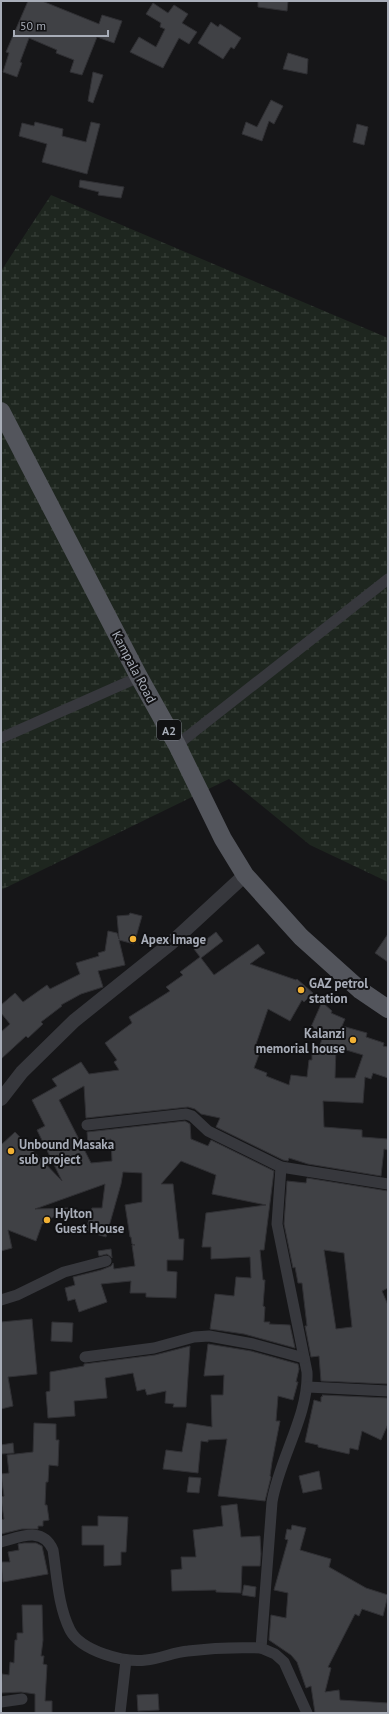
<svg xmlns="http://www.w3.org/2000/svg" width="389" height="1714" font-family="'PT Sans',sans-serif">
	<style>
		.wetland { fill: url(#wetland-marsh) }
		.building { fill: #404145; stroke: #303034; fill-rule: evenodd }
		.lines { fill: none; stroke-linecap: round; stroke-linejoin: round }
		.minor { stroke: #37383d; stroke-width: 11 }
		.tertiary { stroke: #37383d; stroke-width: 14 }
		.primary { stroke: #53555c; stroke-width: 18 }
		.poi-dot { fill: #f2b134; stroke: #111113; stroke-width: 1.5 }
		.labels { text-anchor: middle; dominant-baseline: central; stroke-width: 4; stroke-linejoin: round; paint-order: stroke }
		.shield { fill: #111113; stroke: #7b7e86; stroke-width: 1 }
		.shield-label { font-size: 12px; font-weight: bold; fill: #a8adb8 }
		.street-label { font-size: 13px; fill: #a8adb8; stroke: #111113 }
		.poi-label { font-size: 13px; font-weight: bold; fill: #a8adb8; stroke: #111113; text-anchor: start }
	</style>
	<defs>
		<pattern id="wetland-marsh" width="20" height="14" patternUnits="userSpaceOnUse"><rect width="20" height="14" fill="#1e261f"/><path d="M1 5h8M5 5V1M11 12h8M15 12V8" fill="none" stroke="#3c433d"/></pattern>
	</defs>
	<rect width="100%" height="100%" fill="#161618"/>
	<polygon class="wetland" points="51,195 388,338 388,882 310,845 229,779 1,890 1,271"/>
	<g class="building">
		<polygon points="28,1 42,1 99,24 102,15 122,21 114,43 97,37 82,75 70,72 74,60 56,53 57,50 29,38 20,62 22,63 17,77 3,72 9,53 6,52"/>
		<polygon points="258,1 288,1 287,11 258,7"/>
		<polygon points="153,3 168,13 174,5 188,14 182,23 197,32 189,44 179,38 163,68 130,52 139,37 156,47 165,29 160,27 161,23 146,14"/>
		<polygon points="211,22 218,27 220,24 241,38 234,49 231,47 223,59 198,43"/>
		<polygon points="288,53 308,59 307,74 283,69"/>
		<polygon points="93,72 103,75 93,103 88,101"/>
		<polygon points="271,100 283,106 274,124 269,121 262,141 242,134 246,122 257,127"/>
		<polygon points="35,122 63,129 62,136 86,142 91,122 100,124 87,174 42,162 47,144 19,136 22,123 34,126"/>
		<polygon points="357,124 368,127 364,145 353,142"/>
		<polygon points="80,180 124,187 121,198 98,195 99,192 79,187"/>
		<polygon points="130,913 142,916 134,944 119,940 125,965 98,971 103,987 81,994 61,1005 62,1006 41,1022 43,1024 28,1038 26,1036 1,1059 1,1032 10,1024 1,1013 1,1005 15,993 23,1002 47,985 50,989 80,974 76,963 99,956 98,953 105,951 108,931 117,933 119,939 117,916 129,915"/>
		<path d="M216 932 223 941 201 958 214 975 258 944 265 953 250 964 296 980 297 979 313 993 304 1002 302 1000 290 1021 268 1009 254 1050 260 1052 254 1068 267 1073 266 1076 289 1085 291 1075 307 1077 309 1060H312V1054H317L324 1033 311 1027 322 1002 332 1011 331 1013 345 1019 342 1026 367 1033 366 1037 384 1043 383 1046 388 1047V1078L373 1073 371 1079 365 1077 363 1103 323 1101 324 1127 362 1130V1137L388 1139V1150L384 1149 381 1176 308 1164 289 1158 288 1161 283 1160 216 1127 220 1118 201 1114 195 1109 188 1107 86 1118 84 1086 59 1100 91 1163 112 1161 111 1139 88 1145 87 1132 185 1121 190 1124 191 1139 208 1146 211 1140 274 1171 264 1250H260L263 1280H265L263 1306 265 1307 264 1322H270L269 1324 290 1325 295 1348 244 1334 210 1329 215 1294 234 1296 236 1277 251 1278 250 1257 211 1259V1247H202L206 1213 266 1205 212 1194 216 1175 181 1161 161 1184H173L179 1239H184L183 1260H167V1271L177 1272 176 1298 146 1297V1293H130L131 1281 101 1284 107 1302 79 1312 75 1299 68 1301 65 1288 75 1285 73 1277 101 1270 111 1266 113 1263 114 1269 135 1266 132 1245H135L132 1244 131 1237H130L125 1205 142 1202V1173L123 1172 121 1184 106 1237 86 1231 92 1208H102L105 1184 35 1209 68 1208 42 1224 36 1241 8 1230 12 1248 1 1251V1145L15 1132 62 1181 37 1130 45 1126 32 1100 57 1086 52 1079 81 1062 89 1074 119 1070 114 1062 117 1060 105 1043 132 1023 129 1017 170 991 166 987 183 975 180 972 200 957 194 949ZM336 1047 363 1055 355 1078H335Z"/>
		<polygon points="388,934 388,962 375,953"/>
		<path d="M307 1178 388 1191V1288L382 1291 388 1305V1384L321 1381 319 1356 311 1357 305 1326H307L302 1283H298L295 1267 293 1268 284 1224 287 1181 306 1183ZM324 1250 344 1253 352 1327 336 1329Z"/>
		<polygon points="111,1249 112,1258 107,1254 99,1256 98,1251"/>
		<polygon points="32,1319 37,1374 8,1377 13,1406 1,1409 1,1322"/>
		<polygon points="52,1322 73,1323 72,1342 51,1341"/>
		<polygon points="208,1344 251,1351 298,1364 299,1369 296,1382 298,1382 293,1400 278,1396 276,1421 280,1421 272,1462 270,1476 271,1477 265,1501 218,1496 227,1439 208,1440 208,1442 201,1441 198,1473 163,1469 166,1450 182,1452 187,1423 212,1427 211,1395 223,1395 224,1375 204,1376"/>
		<polygon points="190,1346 186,1407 173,1407 174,1404 165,1403 166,1391 147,1395 145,1389 137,1391 133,1373 105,1378 107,1398 74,1401 75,1416 48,1418 46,1392 50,1391 50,1372 84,1366 84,1364 155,1355"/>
		<polygon points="322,1395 388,1398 388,1424 381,1440 362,1431 358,1450 350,1448 349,1454 318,1447 318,1445 305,1442 314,1400 321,1402 321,1397 323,1396"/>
		<polygon points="34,1423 56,1424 56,1440 59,1440 58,1466 49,1465 48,1482 46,1482 45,1505 47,1505 49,1520 43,1521 43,1526 38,1526 38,1529 22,1529 1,1534 1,1520 4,1519 1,1499 1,1497 4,1496 1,1474 9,1473 7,1455 33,1452"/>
		<polygon points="13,1443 14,1453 1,1454 1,1445"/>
		<polygon points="319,1471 322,1489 303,1493 299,1476"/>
		<polygon points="189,1477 201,1478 199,1493 187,1492"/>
		<polygon points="237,1504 241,1537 260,1536 261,1554 260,1566 242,1566 241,1593 216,1592 216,1590 172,1591 171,1570 182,1569 181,1557 196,1557 193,1530 223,1526 221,1506"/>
		<polygon points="98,1516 128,1517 126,1552 121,1552 121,1565 104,1566 104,1545 82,1545 82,1526 98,1526"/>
		<polygon points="292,1525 306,1528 300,1550 331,1559 329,1567 366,1588 388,1595 383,1616 362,1609 359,1616 355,1614 328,1667 331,1668 325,1692 339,1690 340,1700 388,1703 387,1713 315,1713 311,1686 306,1688 297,1662 291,1655 269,1640 271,1615 286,1618 288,1593 274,1590 288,1540 285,1539 287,1529 291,1530"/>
		<polygon points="24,1543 36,1543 42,1546 48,1574 3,1582 1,1562 10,1562 8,1552 19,1550 18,1544"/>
		<polygon points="244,1585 256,1587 255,1597 242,1595"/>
		<polygon points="22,1605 42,1605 43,1640 41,1656 44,1656 43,1664 47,1665 45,1701 52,1701 52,1713 35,1713 35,1694 21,1692 1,1693 2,1674 9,1675 10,1662 14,1663 15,1640 17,1640 17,1633 23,1633"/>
		<polygon points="158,1694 159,1710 138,1711 137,1695"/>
	</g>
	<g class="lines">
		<g class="minor">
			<polyline points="1,738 139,677"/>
			<polyline points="177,745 388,579"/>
			<polyline points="87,1125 186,1114 192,1116 208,1131 281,1167 388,1184"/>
			<path d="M281 1167 277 1224 307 1372C309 1415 279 1459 272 1502L261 1648 275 1654 284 1662 307 1713"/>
			<polyline points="1,1300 17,1295 64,1272 106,1261"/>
			<polyline points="85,1357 154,1348 194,1337 209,1336 253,1344 304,1358"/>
			<polyline points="308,1387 388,1391"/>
			<path d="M1 1542C20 1537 43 1526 53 1550 57 1576 58 1606 70 1630 81 1651 124 1663 146 1660 160 1659 174 1652 188 1651 212 1648 236 1647 261 1648"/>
			<polyline points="1,1702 22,1699"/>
			<polyline points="120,1713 126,1660"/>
		</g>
		<polyline class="tertiary" points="1,1099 22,1072 74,1021 170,944 245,875"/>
		<polyline class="primary" points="1,411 139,677 177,745 223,839 245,875 301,937 360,990 388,1009"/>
	</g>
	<g class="poi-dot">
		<circle cx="133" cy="939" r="4"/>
		<circle cx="301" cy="990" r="4"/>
		<circle cx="353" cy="1040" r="4"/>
		<circle cx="11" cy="1151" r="4"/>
		<circle cx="47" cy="1220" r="4"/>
	</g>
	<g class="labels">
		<rect class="shield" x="157" y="720" width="24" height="20" rx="3"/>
		<g class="shield-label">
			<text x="169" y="730">A2</text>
		</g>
		<g class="street-label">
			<text transform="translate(134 667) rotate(62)">Kampala Road</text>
		</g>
		<g class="poi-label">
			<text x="141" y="939">Apex Image</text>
			<text x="309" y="983">GAZ petrol<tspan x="309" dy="15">station</tspan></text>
			<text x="345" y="1033" text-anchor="end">Kalanzi<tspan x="345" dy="15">memorial house</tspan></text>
			<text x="19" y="1144">Unbound Masaka<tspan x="19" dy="15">sub project</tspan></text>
			<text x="55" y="1213">Hylton<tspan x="55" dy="15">Guest House</tspan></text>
		</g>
	</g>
	<rect width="389" height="1714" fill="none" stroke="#a8adb8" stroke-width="4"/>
	<path d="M14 30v6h94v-6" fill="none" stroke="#a8adb8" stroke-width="2"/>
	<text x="20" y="30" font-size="12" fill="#a8adb8" stroke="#111113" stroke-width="3" paint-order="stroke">50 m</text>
</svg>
